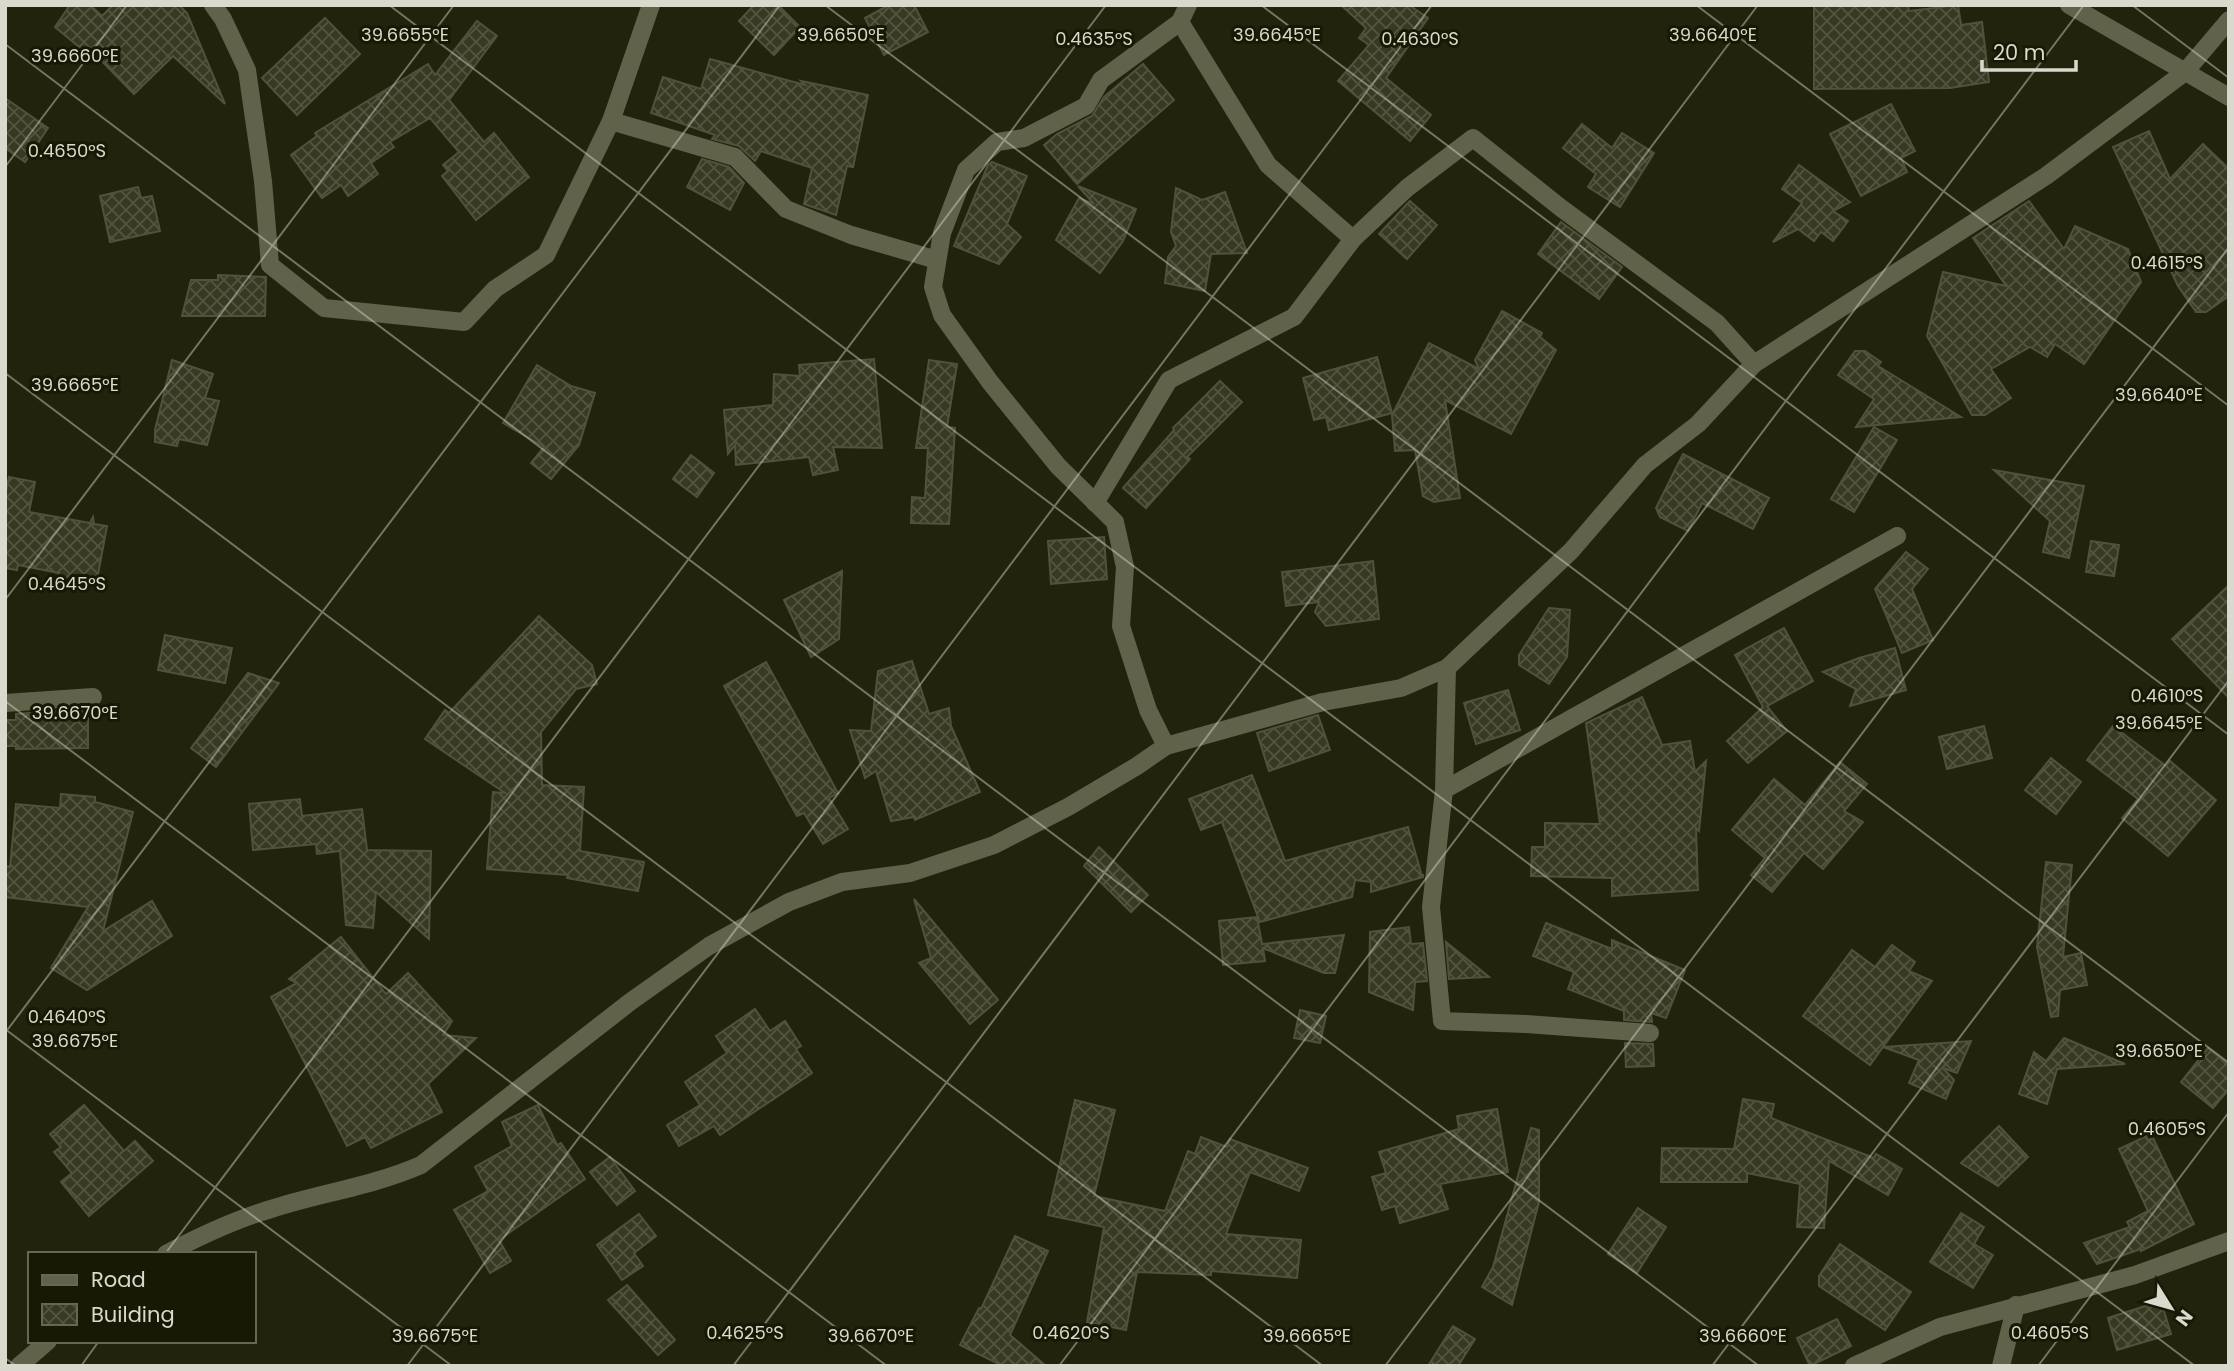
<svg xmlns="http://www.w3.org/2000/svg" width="2234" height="1371" font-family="Poppins,sans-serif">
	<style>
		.building { fill: url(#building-cross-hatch); stroke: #50523b; stroke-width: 2 }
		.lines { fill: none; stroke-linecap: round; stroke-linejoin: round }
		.street { stroke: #60624a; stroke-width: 18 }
		.ticks { fill: none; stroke: #d9dacd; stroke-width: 2; stroke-opacity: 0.45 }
		.ticks-label { font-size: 18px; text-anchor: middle; fill: #d9dacd; stroke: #181904; stroke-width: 6; stroke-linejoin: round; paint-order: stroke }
	</style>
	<defs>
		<pattern id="building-cross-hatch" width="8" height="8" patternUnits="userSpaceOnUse" patternTransform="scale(1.75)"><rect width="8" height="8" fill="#373922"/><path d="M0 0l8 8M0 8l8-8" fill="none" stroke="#535541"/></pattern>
	</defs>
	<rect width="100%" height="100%" fill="#21230d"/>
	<g class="building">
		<polygon points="70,5 90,5 102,16 113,5 179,5 187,13 225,104 173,56 134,94 92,51 89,55 55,27"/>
		<polygon points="754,5 778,5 800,27 774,55 739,21"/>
		<polygon points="889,5 914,5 928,32 884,55 865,18"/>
		<polygon points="1341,5 1409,5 1428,18 1386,78 1431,115 1410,141 1338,81 1369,45 1359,38 1366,28"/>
		<polygon points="1814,5 1908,5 1909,11 1958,5 1961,25 1982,22 1989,82 1950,88 1814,89"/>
		<polygon points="325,18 360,54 297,115 262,78"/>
		<polygon points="477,21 497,36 449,100 484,142 494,133 529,177 476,220 442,176 448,171 443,165 459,152 430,118 390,142 394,147 371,163 378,174 348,196 341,185 322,198 291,155 317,136 315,133 428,64 435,75"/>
		<polygon points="710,59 805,85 801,81 868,95 853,167 847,166 836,215 804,204 812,168 761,151 755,161 739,146 712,139 715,135 651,113 663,77 701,89"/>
		<polygon points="1143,64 1174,100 1077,184 1044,145 1057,134 1092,116 1104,97"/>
		<polygon points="5,98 48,128 25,162 5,148"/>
		<polygon points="1891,104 1915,151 1901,158 1907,172 1861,196 1830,134"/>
		<polygon points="1582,124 1612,148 1622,133 1654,153 1620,207 1588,187 1596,174 1563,148"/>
		<polygon points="2149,131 2170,179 2203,144 2229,169 2229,296 2206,312 2196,312 2178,286 2113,147"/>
		<polygon points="702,159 729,167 744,183 730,210 687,187"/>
		<polygon points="992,162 1027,176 1007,224 1021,237 999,264 954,246 988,165"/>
		<polygon points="1799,165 1850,202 1833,211 1848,221 1833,241 1821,232 1814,241 1798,229 1773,242 1802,203 1782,189"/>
		<polygon points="1078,186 1136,209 1123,241 1100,273 1056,240 1079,198 1094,204"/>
		<polygon points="138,187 141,198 152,196 160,231 110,242 100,196"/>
		<polygon points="1176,188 1202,200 1225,192 1247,253 1211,254 1205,291 1165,283 1168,257 1176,246 1171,232"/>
		<polygon points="1410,201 1437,225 1407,259 1379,234"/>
		<polygon points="2029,201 2064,249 2075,226 2128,249 2141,282 2084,364 2055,344 2047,357 2030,347 1991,369 2011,398 1985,415 1972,415 1927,336 1943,272 2006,286 1973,238"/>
		<polygon points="1561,222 1622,267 1599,299 1538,254"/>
		<polygon points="218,275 266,277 265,316 182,316 191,280 218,280"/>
		<polygon points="1502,311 1542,333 1540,337 1556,350 1511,434 1445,400 1460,498 1434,502 1423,496 1415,450 1395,451 1392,415 1429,343 1479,369 1475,360"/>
		<polygon points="1855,351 1865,351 1881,362 1878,366 1961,417 1856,427 1874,399 1838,375"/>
		<polygon points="1377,357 1392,413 1329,430 1326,417 1314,420 1303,378"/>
		<polygon points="874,359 882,448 833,447 838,470 813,475 809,457 736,465 735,445 728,454 724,410 773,405 774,374 800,376 799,365"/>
		<polygon points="172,360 213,374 205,398 219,401 207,445 179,439 177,446 155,442 155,430"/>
		<polygon points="929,360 957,364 947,427 955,428 949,524 911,523 912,497 925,498 928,448 916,448"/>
		<polygon points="537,365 571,386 595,393 579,445 551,479 531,463 544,447 503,423"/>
		<polygon points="1220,381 1242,402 1187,457 1190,459 1146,508 1123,488 1174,430 1173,428"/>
		<polygon points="1874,427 1897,440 1854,512 1831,499"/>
		<polygon points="1683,454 1769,498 1753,529 1702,503 1688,531 1660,517 1656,508"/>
		<polygon points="691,455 714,473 697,497 673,479"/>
		<polygon points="1994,470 2084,486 2069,558 2043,552 2050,521"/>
		<polygon points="9,477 35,482 29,512 90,523 93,517 94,524 107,526 97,580 84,575 81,591 50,586 59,573 18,565 17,570 5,568 5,495"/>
		<polygon points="1104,537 1107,579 1051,584 1048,541"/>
		<polygon points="2091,541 2119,545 2114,576 2086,572"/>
		<polygon points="1906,552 1928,569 1912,589 1933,640 1902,653 1875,589"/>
		<polygon points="1373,561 1379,619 1326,626 1315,612 1319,602 1286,606 1282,572"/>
		<polygon points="842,571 839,639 811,657 784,600"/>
		<polygon points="2229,585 2229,698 2172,639"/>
		<polygon points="1549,608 1570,610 1567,657 1549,684 1519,665 1519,655"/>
		<polygon points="539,616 592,665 597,684 576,689 541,732 542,785 584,787 580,851 644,862 638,891 567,878 568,875 487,869 493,792 505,793 425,739 445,710 449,713"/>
		<polygon points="1784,628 1813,681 1767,706 1787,731 1748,763 1727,741 1763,707 1735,655"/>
		<polygon points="165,635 232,648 225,683 158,670"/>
		<polygon points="1895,648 1906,690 1850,706 1856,689 1823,672 1859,658"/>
		<polygon points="912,661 929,714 949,708 951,726 980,792 915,820 914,817 891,821 876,771 865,778 850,730 871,731 878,671"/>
		<polygon points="766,662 838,793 829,798 848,829 823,844 804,813 797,816 724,686"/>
		<polygon points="248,673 279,683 216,767 191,748"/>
		<polygon points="1508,690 1520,730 1476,744 1464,703"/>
		<polygon points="1642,697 1662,745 1690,741 1695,772 1706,761 1699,831 1696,828 1698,890 1612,896 1612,878 1531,876 1532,847 1545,847 1545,823 1600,824 1586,723"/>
		<polygon points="88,709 88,748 16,749 16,746 5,746 5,720 16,720 16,714"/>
		<polygon points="1318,715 1330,750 1269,771 1257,733"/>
		<polygon points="1984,726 1992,758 1947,769 1939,737"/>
		<polygon points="2113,726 2166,766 2170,761 2216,800 2168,856 2122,818 2138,799 2087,760"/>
		<polygon points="2051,758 2081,782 2056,814 2025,790"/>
		<polygon points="1840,762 1867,784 1844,811 1863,822 1823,869 1804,853 1772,892 1751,875 1765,858 1732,830 1774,779 1805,805"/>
		<polygon points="1252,775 1285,861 1408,827 1421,873 1418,873 1423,875 1423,877 1371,892 1371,882 1355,880 1352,897 1260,922 1222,822 1201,830 1189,799"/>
		<polygon points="61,794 95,797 95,802 133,812 103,931 152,901 172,936 87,990 51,968 88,907 5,897 5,866 10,867 16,804 60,808"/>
		<polygon points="300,799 302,816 362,809 367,850 431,851 429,939 376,892 373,928 346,925 340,851 317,854 316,844 253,850 249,804"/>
		<polygon points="1099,847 1148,895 1131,912 1084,866"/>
		<polygon points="2046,862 2072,865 2063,957 2081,953 2087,985 2060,990 2058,1016 2051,1017 2037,947"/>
		<polygon points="914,899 998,1000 970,1024 919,963 931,958"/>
		<polygon points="1257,917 1262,944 1344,935 1335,973 1324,973 1263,948 1265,961 1223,965 1219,921"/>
		<polygon points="1546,923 1612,949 1612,940 1685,970 1666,1018 1651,1013 1652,1022 1624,1020 1624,1011 1568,989 1574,972 1533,956"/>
		<polygon points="1409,927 1411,944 1423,943 1427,981 1415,982 1413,1010 1369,992 1370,932"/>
		<polygon points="341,937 386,994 408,973 452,1021 443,1035 476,1038 428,1084 442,1112 371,1148 365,1137 347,1146 271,997 297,983 289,979"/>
		<polygon points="1446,942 1489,977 1449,979"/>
		<polygon points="1892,945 1915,962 1909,971 1932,981 1883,1047 1971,1041 1957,1073 1943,1068 1954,1080 1946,1099 1909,1083 1919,1060 1883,1047 1870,1065 1803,1016 1852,950 1875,967"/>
		<polygon points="755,1009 770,1031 785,1021 801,1046 796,1049 812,1073 720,1135 714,1126 679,1146 667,1125 700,1105 685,1082 727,1053 716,1036"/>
		<polygon points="1300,1010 1326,1016 1320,1043 1294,1038"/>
		<polygon points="2064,1038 2125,1064 2057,1069 2047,1104 2019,1094 2034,1052 2046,1061"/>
		<polygon points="1625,1043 1653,1044 1654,1066 1626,1067"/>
		<polygon points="2208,1048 2229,1065 2229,1089 2213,1108 2181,1082"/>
		<polygon points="1743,1099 1774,1104 1771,1118 1874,1158 1876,1154 1902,1169 1888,1195 1829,1161 1824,1228 1797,1227 1800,1184 1747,1173 1747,1182 1661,1182 1662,1148 1734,1149"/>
		<polygon points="1075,1100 1115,1110 1094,1196 1165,1211 1188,1151 1195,1154 1201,1137 1227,1147 1230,1139 1308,1168 1299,1191 1250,1172 1226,1234 1301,1240 1297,1278 1211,1271 1211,1275 1137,1272 1126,1330 1087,1322 1104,1227 1048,1215"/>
		<polygon points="84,1105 124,1151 135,1141 153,1161 89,1216 61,1182 72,1173 54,1152 61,1147 50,1134"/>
		<polygon points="538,1105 557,1145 561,1143 585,1179 499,1240 511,1261 490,1273 454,1210 488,1191 475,1167 512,1146 502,1122"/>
		<polygon points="1497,1109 1508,1172 1440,1184 1448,1209 1400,1223 1395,1206 1382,1210 1372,1177 1386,1173 1379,1152 1459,1129 1457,1116"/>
		<polygon points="1999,1126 2028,1157 1998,1186 1961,1163"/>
		<polygon points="1531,1128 1539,1130 1539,1202 1512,1305 1482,1287 1493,1267"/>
		<polygon points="2151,1134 2194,1224 2141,1251 2141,1249 2097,1264 2084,1243 2130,1227 2127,1222 2148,1211 2119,1149"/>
		<polygon points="610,1157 635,1191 617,1205 590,1172"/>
		<polygon points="1638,1208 1666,1227 1637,1273 1608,1254"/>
		<polygon points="1961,1213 1984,1227 1974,1244 1993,1255 1973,1288 1930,1262"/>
		<polygon points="639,1214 656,1236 634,1253 643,1266 622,1280 597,1245"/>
		<polygon points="1015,1236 1048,1251 1010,1335 1046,1366 1003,1366 960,1345 979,1308 981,1309"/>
		<polygon points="1840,1244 1911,1292 1885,1330 1819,1286 1819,1276"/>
		<polygon points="627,1285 675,1340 658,1355 608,1300"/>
		<polygon points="2161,1301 2171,1334 2117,1350 2108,1318"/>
		<polygon points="1837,1319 1851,1346 1810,1366 1797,1338"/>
		<polygon points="1453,1326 1475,1339 1458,1366 1428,1366"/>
	</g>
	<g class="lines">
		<g class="street">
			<polyline points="213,5 223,19 247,70 263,181 270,265 324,308 464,322 495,289 546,255 611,121 651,5"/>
			<polyline points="2069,5 2229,97"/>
			<polyline points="1180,22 1268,165 1353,239 1407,188 1473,138 1561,208 1717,323 1754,364"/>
			<polyline points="611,121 735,157 786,209 851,235 937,260"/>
			<polyline points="1095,503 1169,380 1294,317 1353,239"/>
			<polyline points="1447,668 1444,790 1431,907 1442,1021 1526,1024 1650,1033"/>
			<polyline points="5,703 93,697"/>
			<polyline points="1166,746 1148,710 1121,626 1125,567 1115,522 1058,466 990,382 942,315 933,287 942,233 966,170 997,142 1024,138 1086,106 1101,80 1180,22 1188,5"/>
			<polyline points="1444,790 1897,536"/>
			<path d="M166 1254C200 1236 234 1220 271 1209 321 1193 373 1186 421 1165L630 1002 709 946 789 902 842 882 910 873 994 845 1068 807 1137 766 1166 746 1323 702 1401 688 1447 668 1571 551 1645 465 1698 424 1754 364 2046 176 2185 72 2229 20"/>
			<polyline points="19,1366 48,1341"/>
			<polyline points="1854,1366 1940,1327 2135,1275 2229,1241"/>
			<polyline points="2001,1366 2016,1305"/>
		</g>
	</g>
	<path class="ticks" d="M389 5 2195 1366M825 5 2229 1063M1261 5 2229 735M1696 5 2229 406M2132 5 2229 78M5 44 1759 1366M5 167 127 5M5 373 1323 1366M5 600 454 5M5 701 887 1366M5 1029 452 1366M5 1033 780 5M165 1254 1106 5M5 1358 16 1366M81 1366 99 1341M407 1366 1432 5M733 1366 1758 5M1059 1366 2084 5M1385 1366 2229 247M1712 1366 2229 680M2038 1366 2229 1112"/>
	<g class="ticks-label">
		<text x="405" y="41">39.6655°E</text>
		<text x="841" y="41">39.6650°E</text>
		<text x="1277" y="41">39.6645°E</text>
		<text x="1713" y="41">39.6640°E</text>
		<text x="1094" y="45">0.4635°S</text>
		<text x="1420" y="45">0.4630°S</text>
		<text x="75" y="62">39.6660°E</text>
		<text x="67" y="157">0.4650°S</text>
		<text x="2167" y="269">0.4615°S</text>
		<text x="75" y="391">39.6665°E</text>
		<text x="2159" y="401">39.6640°E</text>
		<text x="67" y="590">0.4645°S</text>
		<text x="2167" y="702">0.4610°S</text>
		<text x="75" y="719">39.6670°E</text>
		<text x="2159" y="729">39.6645°E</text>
		<text x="67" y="1023">0.4640°S</text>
		<text x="75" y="1047">39.6675°E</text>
		<text x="2159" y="1057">39.6650°E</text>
		<text x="2167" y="1135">0.4605°S</text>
		<text x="745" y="1339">0.4625°S</text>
		<text x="1071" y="1339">0.4620°S</text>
		<text x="2050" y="1339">0.4605°S</text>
		<text x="435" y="1342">39.6675°E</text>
		<text x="871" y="1342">39.6670°E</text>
		<text x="1307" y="1342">39.6665°E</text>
		<text x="1743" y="1342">39.6660°E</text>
	</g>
	<rect width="2234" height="1371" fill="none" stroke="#d9dacd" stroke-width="14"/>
	<rect x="28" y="1252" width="228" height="91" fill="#181904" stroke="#656654" stroke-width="2"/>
	<rect x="42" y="1275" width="35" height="10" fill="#60624a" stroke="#656654" stroke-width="2"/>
	<text x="91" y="1287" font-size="21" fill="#d9dacd">Road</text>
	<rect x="42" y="1304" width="35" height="21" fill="url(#building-cross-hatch)" stroke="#656654" stroke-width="2"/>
	<text x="91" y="1322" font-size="21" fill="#d9dacd">Building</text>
	<g transform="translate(2171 1308) rotate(127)" stroke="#181904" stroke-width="5" paint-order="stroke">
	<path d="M0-5L12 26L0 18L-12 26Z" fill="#d9dacd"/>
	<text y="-10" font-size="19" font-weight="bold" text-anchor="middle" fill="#d9dacd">N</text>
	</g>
	<path d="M1982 60v10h94v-10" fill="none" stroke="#d9dacd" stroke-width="3.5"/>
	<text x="1993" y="60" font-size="21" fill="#d9dacd" stroke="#181904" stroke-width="5" paint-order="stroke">20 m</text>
</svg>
